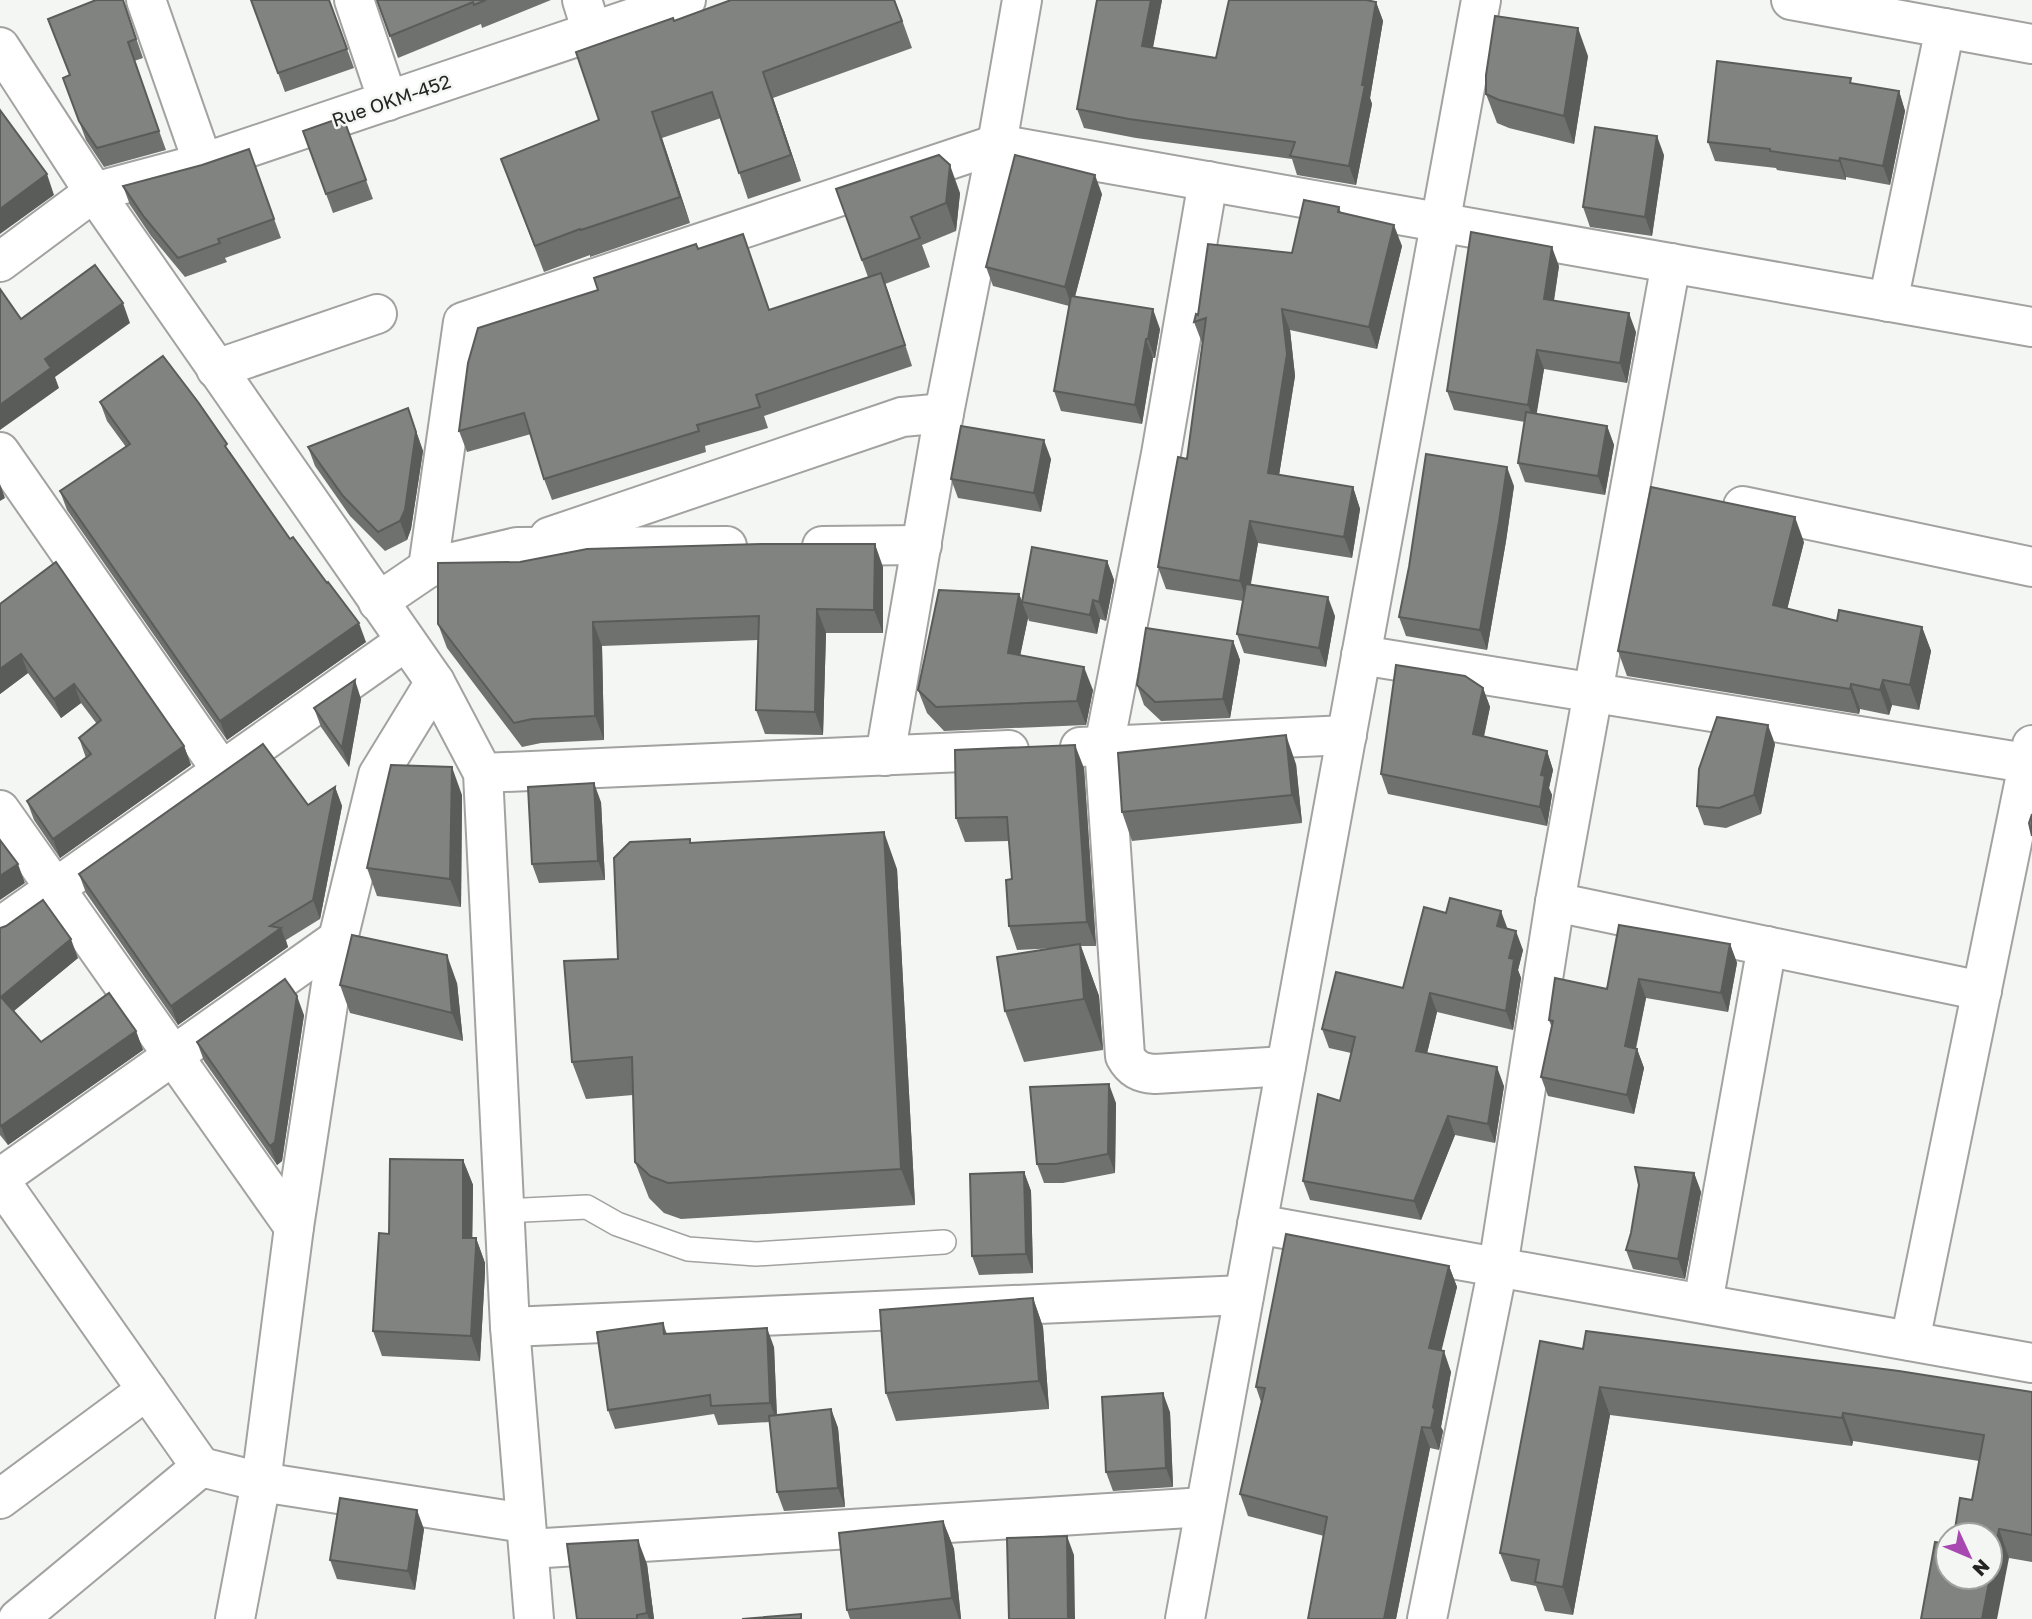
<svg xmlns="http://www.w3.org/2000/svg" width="2032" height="1619" font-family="'Golos Text',sans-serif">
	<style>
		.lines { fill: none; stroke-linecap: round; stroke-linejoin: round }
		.service-casing { stroke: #a2a3a0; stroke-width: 26 }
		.minor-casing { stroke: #a2a3a0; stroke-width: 42 }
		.tertiary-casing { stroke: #a2a3a0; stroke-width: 42 }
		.service { stroke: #fff; stroke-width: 23 }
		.minor { stroke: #fff; stroke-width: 38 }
		.tertiary { stroke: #fff; stroke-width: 38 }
		.wall { fill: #6f716e }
		.shaded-wall { fill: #5a5c5a }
		.building { fill: #818380; stroke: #5a5c5a; stroke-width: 2 }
		.labels { text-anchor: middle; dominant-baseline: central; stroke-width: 5; stroke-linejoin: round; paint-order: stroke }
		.street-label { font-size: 19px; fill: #242423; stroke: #f4f6f3 }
	</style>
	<rect width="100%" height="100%" fill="#f4f6f3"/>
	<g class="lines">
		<g class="service-casing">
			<polyline id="service" points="505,1211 587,1207 617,1224 688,1249 756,1254 944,1242"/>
		</g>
		<g class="minor-casing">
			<g id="minor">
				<polyline points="146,0 203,163"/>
				<polyline points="354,0 388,101"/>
				<polyline points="582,0 592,32"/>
				<path d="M1208 181 1161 454 1104 746 1125 1056C1132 1069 1140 1073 1155 1074L1286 1066"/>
				<polyline points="0,262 94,192"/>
				<polyline points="1888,302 1945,28"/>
				<polyline points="216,369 377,314"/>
				<polyline points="0,452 222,771"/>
				<polyline points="1743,506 2032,567"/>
				<polyline points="549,537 902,417 944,413"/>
				<polyline points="822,546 922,545"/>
				<polyline points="428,568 463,322 997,144 2032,327"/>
				<polyline points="378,602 428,568 517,547 727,546"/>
				<polyline points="1361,655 2032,764"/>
				<polyline points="1080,747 1347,735"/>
				<polyline points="885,756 944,413 997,144 1022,0"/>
				<polyline points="483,773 1009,750"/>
				<polyline points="0,810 294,1227"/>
				<polyline points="1555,902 1982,991"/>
				<polyline points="0,927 406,641"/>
				<polyline points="0,1178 338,939"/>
				<polyline points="0,1181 201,1467 261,1482 525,1523"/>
				<polyline points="1257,1224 2032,1363"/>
				<polyline points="1703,1303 1767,946"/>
				<polyline points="510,1327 1244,1295"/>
				<polyline points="1910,1341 2032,745"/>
				<polyline points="0,1499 147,1390"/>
				<polyline points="529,1549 1205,1507"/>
				<polyline points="18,1619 201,1467"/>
				<polyline points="235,1619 261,1482 294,1227 338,939 378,775 435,682"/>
				<polyline points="1185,1619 1481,0"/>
				<polyline points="1427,1619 1498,1267 1555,902 1671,263"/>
			</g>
		</g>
		<g class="tertiary-casing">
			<g id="tertiary">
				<polyline points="1791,0 2032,44"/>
				<polyline points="0,47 94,192 435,682 483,773 510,1327 534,1619"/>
				<polyline points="94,192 203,163 686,0"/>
			</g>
		</g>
		<use href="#service" class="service"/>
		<use href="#minor" class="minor"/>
		<use href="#tertiary" class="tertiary"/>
	</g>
	<g class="wall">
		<polygon points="123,0 143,58 134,61 166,150 104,167 86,140 63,78 70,75"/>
		<polygon points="251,0 329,0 354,68 285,92"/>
		<polygon points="377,0 551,0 482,28 481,24 398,58"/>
		<polygon points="895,0 912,48 773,98 801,181 748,199 721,118 662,138 690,223 590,257 590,255 544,272 501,159 599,120 674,21"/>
		<polygon points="1097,0 1162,0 1153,48 1216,58 1376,2 1383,21 1370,98 1372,104 1356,185 1297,175 1292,159 1136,138 1084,128 1077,109"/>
		<polygon points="1588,56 1574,144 1509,128 1497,123 1486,94"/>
		<polygon points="1852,83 1899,91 1905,111 1890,185 1846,177 1846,180 1777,170 1776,168 1715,161 1708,142"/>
		<polygon points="343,117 373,199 333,213 303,131"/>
		<polygon points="249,149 281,238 225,258 227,262 185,277 151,236 130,205 123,186 202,165"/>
		<polygon points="1664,155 1652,236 1590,227 1583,207"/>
		<polygon points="836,189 960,193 956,231 922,245 930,267 885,284 912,366 764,416 768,428 705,446 706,452 552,500 544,479 531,434 467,452 459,431 598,290 698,249 769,310 868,277"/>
		<polygon points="1102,194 1075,297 1160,329 1155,358 1153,358 1142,424 1061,411 1054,391 1069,306 993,286 986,267"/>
		<polygon points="1339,207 1341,213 1402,246 1377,349 1290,330 1295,376 1279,475 1353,487 1360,509 1352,558 1258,543 1251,584 1335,616 1326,667 1244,653 1237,634 1243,601 1166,589 1158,567 1187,459 1202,343 1194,322 1198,315 1292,253"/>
		<polygon points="1559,266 1554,301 1636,332 1627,383 1544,369 1536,414 1607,426 1614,445 1605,495 1525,482 1518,463 1525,422 1454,410 1447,391"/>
		<polygon points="100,402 230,452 290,539 366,642 227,740 67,510 60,491 126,447 107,421"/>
		<polygon points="408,408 423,451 411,529 407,540 385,551 350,516 315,466 308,447"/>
		<polygon points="1051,459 1041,512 958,498 951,479"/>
		<polygon points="1514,486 1506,541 1487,650 1406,636 1399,617"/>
		<polygon points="1804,542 1787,609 1837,621 1922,627 1931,651 1919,710 1892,705 1889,715 1860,709 1859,714 1627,676 1618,651"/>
		<polygon points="1107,561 1114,580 1106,621 1100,619 1097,634 1029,621 1028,618 1020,655 1093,690 1086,725 944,731 927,713 918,690 1019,594 1022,601"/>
		<polygon points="883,567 883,633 826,633 823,735 765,734 756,710 758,640 602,646 604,740 541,743 522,747 447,648 438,624"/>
		<polygon points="0,604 184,746 191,765 60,858 34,820 27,801 86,758 79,738 97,724 81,703 61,718 28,673 0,694"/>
		<polygon points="1233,641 1240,660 1230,718 1161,721 1144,705 1137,685"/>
		<polygon points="1483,688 1490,707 1484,737 1547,751 1553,770 1549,788 1552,795 1547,826 1388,794 1381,774"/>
		<polygon points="361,699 349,767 321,727 314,708"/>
		<polygon points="1775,744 1761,814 1726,828 1704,825 1697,806"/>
		<polygon points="1296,764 1302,823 1132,841 1122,812"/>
		<polygon points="1084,768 1096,946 1081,946 1099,996 1103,1050 1024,1062 1005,1011 1059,948 1017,950 1009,926 1012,879 1009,841 965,842 956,818"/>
		<polygon points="335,787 342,806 320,919 286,940 288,947 178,1025 86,893 79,874 308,805"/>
		<polygon points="462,795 461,907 377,896 367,868"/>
		<polygon points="601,802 605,880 539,883 532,864"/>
		<polygon points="691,843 897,869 915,1205 681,1219 664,1213 649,1198 635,1162 633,1095 586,1099 572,1062 618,959"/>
		<polygon points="0,928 78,958 13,1011 41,1042 136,1031 143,1050 8,1145 0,1135"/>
		<polygon points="1508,929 1523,950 1518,970 1521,978 1513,1030 1437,1012 1427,1053 1504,1086 1495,1143 1455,1135 1421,1220 1310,1200 1303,1181 1340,1101 1351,1053 1329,1048 1322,1029 1403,988"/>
		<polygon points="1730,944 1737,963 1728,1012 1646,998 1636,1049 1637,1049 1644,1068 1634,1114 1548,1096 1541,1077 1552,1028 1549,1020 1607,989"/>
		<polygon points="457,983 463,1041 350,1013 340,985"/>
		<polygon points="304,1015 282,1161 277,1165 204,1061 197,1042"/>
		<polygon points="1116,1103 1115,1173 1063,1183 1044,1183 1037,1164"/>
		<polygon points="463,1160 473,1185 472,1238 476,1238 485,1263 485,1272 480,1361 382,1356 373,1331 389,1234"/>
		<polygon points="1024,1172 1031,1191 1033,1273 979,1275 972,1256"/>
		<polygon points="1694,1173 1701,1192 1685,1279 1633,1269 1626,1250 1631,1233"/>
		<polygon points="1449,1266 1457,1287 1441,1350 1451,1372 1441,1427 1443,1431 1439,1450 1430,1448 1396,1619 1308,1619 1324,1536 1248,1516 1240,1494 1261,1402 1256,1387"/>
		<polygon points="1033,1298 1043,1327 1049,1409 896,1421 886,1393"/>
		<polygon points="663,1323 667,1334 774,1347 777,1415 831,1409 838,1428 845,1507 784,1511 777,1492 770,1422 718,1425 714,1414 615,1429 608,1410"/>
		<polygon points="1583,1349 2032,1392 2032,1562 2009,1558 1948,1577 1972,1500 1979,1461 1853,1441 1852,1446 1610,1415 1573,1615 1545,1611 1536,1586 1511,1581 1500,1553"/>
		<polygon points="1170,1412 1173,1487 1113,1491 1106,1472"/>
		<polygon points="943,1521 954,1549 961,1619 850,1619 847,1610"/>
		<polygon points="424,1529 415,1590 337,1579 330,1560"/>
		<polygon points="647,1564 654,1619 577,1619"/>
	</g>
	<g class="shaded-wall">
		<polygon points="1151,0 1162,0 1149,66 1142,46"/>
		<polygon points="1376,2 1383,21 1370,98 1372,104 1356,185 1349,166"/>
		<polygon points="1578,28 1588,56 1574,144 1564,116"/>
		<polygon points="763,72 773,98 801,181 791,155"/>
		<polygon points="1899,91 1905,111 1890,185 1883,166"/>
		<polygon points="652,112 662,138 690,223 680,197"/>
		<polygon points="1657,136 1664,155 1652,236 1645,217"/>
		<polygon points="1840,158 1846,177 1846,180 1839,161"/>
		<polygon points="950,165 960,193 956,231 946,203"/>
		<polygon points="47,174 54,195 0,234 0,209"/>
		<polygon points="1095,175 1102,194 1072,307 1065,287"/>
		<polygon points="1394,225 1402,246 1377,349 1369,327"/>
		<polygon points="1552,247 1559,266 1551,318 1544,299"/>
		<polygon points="881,273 889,294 912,366"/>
		<polygon points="123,303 130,323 55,377 59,388 0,430 0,405 45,359"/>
		<polygon points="1153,309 1160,329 1155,358 1148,339"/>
		<polygon points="1282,309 1290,330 1295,376 1276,494 1268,473"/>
		<polygon points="1629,313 1636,332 1627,383 1620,363"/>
		<polygon points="1146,339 1153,358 1142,424 1135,405"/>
		<polygon points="1537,350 1544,369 1535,424 1528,405"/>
		<polygon points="408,408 423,451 411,529 407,540 400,521"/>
		<polygon points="1607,426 1614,445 1605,495 1598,476"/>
		<polygon points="1044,440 1051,459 1041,512 1034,493"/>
		<polygon points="1507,467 1514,486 1506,541 1487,650 1480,630"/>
		<polygon points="0,484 5,498 0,501"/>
		<polygon points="1353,487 1360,509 1352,558 1344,537"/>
		<polygon points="1795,517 1804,542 1782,630 1773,605"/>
		<polygon points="1250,521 1258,543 1247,602 1240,581"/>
		<polygon points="875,544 883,567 883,633 874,610"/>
		<polygon points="1107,561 1114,580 1106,621 1099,602"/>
		<polygon points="1019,594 1028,618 1016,676 1008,653"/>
		<polygon points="1328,597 1335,616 1326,667 1319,648"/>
		<polygon points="1093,600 1100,619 1097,634 1090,615"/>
		<polygon points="817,609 826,633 823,735 815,712"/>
		<polygon points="593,622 602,646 604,740 595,716"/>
		<polygon points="359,623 366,642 227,740 220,721"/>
		<polygon points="1922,627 1931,651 1919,710 1910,685"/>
		<polygon points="1233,641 1240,660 1230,718 1223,699"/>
		<polygon points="21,654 28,673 0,694 0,669"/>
		<polygon points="1084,667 1093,690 1086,725 1077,701"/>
		<polygon points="355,680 361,699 349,767 342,748"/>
		<polygon points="1883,680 1892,705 1889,715 1880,690"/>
		<polygon points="74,684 81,703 61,718 54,699"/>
		<polygon points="1851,684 1860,709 1859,714 1850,689"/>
		<polygon points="1483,688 1490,707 1480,753 1473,734"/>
		<polygon points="1768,725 1775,744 1761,814 1754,795"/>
		<polygon points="1286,735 1296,764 1302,823 1292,795"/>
		<polygon points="1075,745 1084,768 1096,946 1087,922"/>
		<polygon points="184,746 191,765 60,858 53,839"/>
		<polygon points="1547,751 1553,770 1549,788 1552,795 1547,826 1540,807 1541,775"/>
		<polygon points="452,767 462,795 461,907 450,879"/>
		<polygon points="594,783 601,802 605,880 598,861"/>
		<polygon points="335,787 342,806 320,919 313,900"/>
		<polygon points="884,832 897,869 915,1205 901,1169"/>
		<polygon points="18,864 25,883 0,900 0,876"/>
		<polygon points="1501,911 1508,930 1497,926"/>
		<polygon points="281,928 288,947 178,1025 171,1006"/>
		<polygon points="1516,931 1523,950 1518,970 1521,978 1513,1030 1506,1011 1509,958"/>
		<polygon points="71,939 78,958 8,1016 1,997"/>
		<polygon points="1080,944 1099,996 1103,1050 1084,999"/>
		<polygon points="1730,944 1737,963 1728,1012 1721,993"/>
		<polygon points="447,955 457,983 463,1041 452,1013"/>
		<polygon points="1639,979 1646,998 1632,1065 1625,1046"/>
		<polygon points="1430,993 1437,1012 1423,1070 1416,1051"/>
		<polygon points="297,996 304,1015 282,1161 277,1165 270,1146"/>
		<polygon points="136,1031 143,1050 8,1145 1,1126"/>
		<polygon points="1637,1049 1644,1068 1634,1114 1627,1095"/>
		<polygon points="1497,1067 1504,1086 1495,1143 1488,1124"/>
		<polygon points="1109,1084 1116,1103 1115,1173 1108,1154"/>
		<polygon points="1448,1116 1455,1135 1421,1220 1414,1201"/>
		<polygon points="463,1160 473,1185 472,1263 463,1238"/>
		<polygon points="1024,1172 1031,1191 1033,1273 1026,1254"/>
		<polygon points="1694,1173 1701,1192 1685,1279 1678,1259"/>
		<polygon points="476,1238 485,1263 485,1272 480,1361 471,1336"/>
		<polygon points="1449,1266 1457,1287 1437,1369 1429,1348"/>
		<polygon points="1033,1298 1043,1327 1049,1409 1039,1381"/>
		<polygon points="767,1328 774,1347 777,1422 770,1403"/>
		<polygon points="1444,1351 1451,1372 1441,1427 1443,1431 1439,1450 1431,1428 1433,1407"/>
		<polygon points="1600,1387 1610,1415 1573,1615 1563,1587"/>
		<polygon points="1163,1393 1170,1412 1173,1487 1166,1468"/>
		<polygon points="831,1409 838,1428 845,1507 838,1488"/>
		<polygon points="1843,1413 1853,1441 1852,1446 1842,1418"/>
		<polygon points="1422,1427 1430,1448 1396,1619 1384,1619"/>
		<polygon points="417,1510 424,1529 415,1590 408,1571"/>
		<polygon points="943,1521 954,1549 961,1619 959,1619 952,1598"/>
		<polygon points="1999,1529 2009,1558 1997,1619 1982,1619"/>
		<polygon points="1067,1536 1074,1555 1075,1619 1068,1619"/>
		<polygon points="638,1540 647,1564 654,1619 649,1619 647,1613"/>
	</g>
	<g class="building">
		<polygon points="96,0 123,0 136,39 128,42 159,131 97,148 79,121 63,78 70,75 48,19"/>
		<polygon points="251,0 329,0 347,49 278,73"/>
		<polygon points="377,0 486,0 474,5 473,2 390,36"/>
		<polygon points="731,0 894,0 902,21 763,72 791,155 739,173 712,92 652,112 680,197 581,230 580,229 535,246 501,159 599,120 576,52 673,18 674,21"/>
		<polygon points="1097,0 1151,0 1142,46 1216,58 1229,0 1366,0 1376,2 1362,85 1365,85 1349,166 1290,156 1295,142 1129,119 1077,109"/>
		<polygon points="1495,16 1578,28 1564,116 1499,100 1486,94 1486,75"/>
		<polygon points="1717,61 1851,78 1850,83 1899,91 1883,166 1840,158 1839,161 1770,151 1770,149 1708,142"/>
		<polygon points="0,110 47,174 0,209"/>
		<polygon points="343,117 366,180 326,194 303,131"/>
		<polygon points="1595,127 1657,136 1645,217 1583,207"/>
		<polygon points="249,149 274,219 218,239 220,243 178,258 144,217 123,186 202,165"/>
		<polygon points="939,155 950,165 946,203 911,217 920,238 862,260 836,189"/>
		<polygon points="1015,155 1095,175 1065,287 986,267"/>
		<polygon points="1304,200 1339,207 1338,212 1394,225 1369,327 1282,309 1287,354 1268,473 1353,487 1344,537 1250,521 1240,581 1158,567 1178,457 1187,459 1206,318 1194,322 1196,314 1198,315 1208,244 1292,253"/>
		<polygon points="1471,232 1552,247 1544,299 1629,313 1620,363 1537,350 1528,405 1447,391"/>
		<polygon points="743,234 769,310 881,273 905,345 756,395 760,407 697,425 699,431 544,479 524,413 459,431 468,363 478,328 598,290 594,278 696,244 698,249"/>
		<polygon points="95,265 123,303 45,359 51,368 0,405 0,289 21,319"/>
		<polygon points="1071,296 1153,309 1148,339 1146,339 1135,405 1054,391"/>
		<polygon points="163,356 198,402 227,444 225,446 290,539 293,537 327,583 328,582 359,623 220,721 60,491 130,444 100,402"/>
		<polygon points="408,408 416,432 405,510 400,521 378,532 343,496 308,447"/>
		<polygon points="1526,412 1607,426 1598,476 1518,463"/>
		<polygon points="961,426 1044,440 1034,493 951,479"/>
		<polygon points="1426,454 1507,467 1499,522 1480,630 1399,617 1409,567"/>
		<polygon points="1651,487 1795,517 1773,605 1837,621 1839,610 1922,627 1910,685 1883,680 1880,690 1851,684 1850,689 1618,651"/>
		<polygon points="761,544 875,544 874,610 817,609 815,712 756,710 759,616 593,622 595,716 532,719 514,723 438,624 438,563 520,562 587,549"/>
		<polygon points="1032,547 1107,561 1099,602 1093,600 1090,615 1022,602"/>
		<polygon points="56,562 184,746 53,839 27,801 91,754 79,738 101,720 74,684 54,699 21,654 0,669 0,604"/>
		<polygon points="1246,584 1328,597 1319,648 1237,634"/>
		<polygon points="939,590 1019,594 1008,653 1084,667 1077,701 936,707 918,690"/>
		<polygon points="1146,628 1233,641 1223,699 1155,702 1137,685"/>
		<polygon points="1396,665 1465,676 1483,688 1473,734 1547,751 1541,775 1545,776 1540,807 1381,774"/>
		<polygon points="355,680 342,748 314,708"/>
		<polygon points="1717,717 1768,725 1754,795 1719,808 1697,806 1699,769"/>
		<polygon points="1286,735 1292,795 1122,812 1118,753"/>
		<polygon points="263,744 308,805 335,787 313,900 270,926 281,928 171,1006 79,874"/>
		<polygon points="1075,745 1087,922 1009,926 1006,880 1012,879 1007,817 956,818 955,750"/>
		<polygon points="391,765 452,767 450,879 367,868"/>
		<polygon points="594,783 598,861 532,864 528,787"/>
		<polygon points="2032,814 2032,836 2029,823"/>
		<polygon points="884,832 901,1169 668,1183 650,1176 635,1162 632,1057 572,1062 564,961 618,959 614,858 630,842 690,839 690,843"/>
		<polygon points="0,840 18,864 0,876"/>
		<polygon points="1450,898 1501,911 1497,926 1516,931 1509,958 1514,959 1506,1011 1430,993 1416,1051 1497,1067 1488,1124 1448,1116 1414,1201 1303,1181 1318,1094 1340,1101 1355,1037 1322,1029 1336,972 1403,988 1424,907 1446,913"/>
		<polygon points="43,900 71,939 1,997 41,1042 109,993 136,1031 1,1126 0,1124 0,928 6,926"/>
		<polygon points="1619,925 1730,944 1721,993 1639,979 1625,1046 1637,1049 1627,1095 1541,1077 1553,1021 1549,1020 1555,978 1607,989"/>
		<polygon points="352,935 447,955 452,1013 340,985"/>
		<polygon points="1080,944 1084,999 1005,1011 997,957"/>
		<polygon points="285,979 297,996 275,1142 270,1146 197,1042"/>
		<polygon points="1109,1084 1108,1154 1056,1164 1037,1164 1030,1087"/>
		<polygon points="390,1159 463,1160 463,1238 476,1238 476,1247 471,1336 373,1331 379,1233 389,1234"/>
		<polygon points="1635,1167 1694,1173 1678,1259 1626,1250 1631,1233 1639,1185"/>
		<polygon points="1024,1172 1026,1254 972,1256 970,1174"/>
		<polygon points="1286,1234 1449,1266 1429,1348 1444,1351 1433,1407 1435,1410 1431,1428 1422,1427 1384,1619 1308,1619 1327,1517 1240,1494 1265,1388 1256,1387"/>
		<polygon points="1033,1298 1039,1381 886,1393 880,1310"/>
		<polygon points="663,1323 664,1334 767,1328 770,1403 711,1406 710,1395 608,1410 597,1332"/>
		<polygon points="1586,1331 1899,1371 2032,1392 2032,1535 1999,1529 1990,1576 1990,1535 1954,1535 1960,1498 1972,1500 1984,1435 1843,1413 1842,1418 1600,1387 1563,1587 1535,1582 1539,1560 1500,1553 1540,1341 1583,1349"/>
		<polygon points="1163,1393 1166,1468 1106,1472 1102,1397"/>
		<polygon points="831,1409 838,1488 777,1492 769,1416"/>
		<polygon points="340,1498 417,1510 408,1571 330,1560"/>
		<polygon points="943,1521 952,1598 847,1610 839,1533"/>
		<polygon points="1067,1536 1068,1619 1009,1619 1007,1538"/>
		<polygon points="638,1540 647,1613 637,1615 637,1619 577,1619 567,1544"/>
		<polygon points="1935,1542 1948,1544 1948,1577 1990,1577 1982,1619 1921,1619"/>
		<polygon points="801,1614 801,1619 742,1619"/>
	</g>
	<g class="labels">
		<g class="street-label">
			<text transform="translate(391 100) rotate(-19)">Rue OKM-452</text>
		</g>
	</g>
	<g transform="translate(1969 1556) rotate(134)"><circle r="33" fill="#f4f6f3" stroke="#a1a2a0" stroke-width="2"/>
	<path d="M0-5L12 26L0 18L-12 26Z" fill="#a849b2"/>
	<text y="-10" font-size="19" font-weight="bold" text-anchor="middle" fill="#242423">N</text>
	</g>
</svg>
